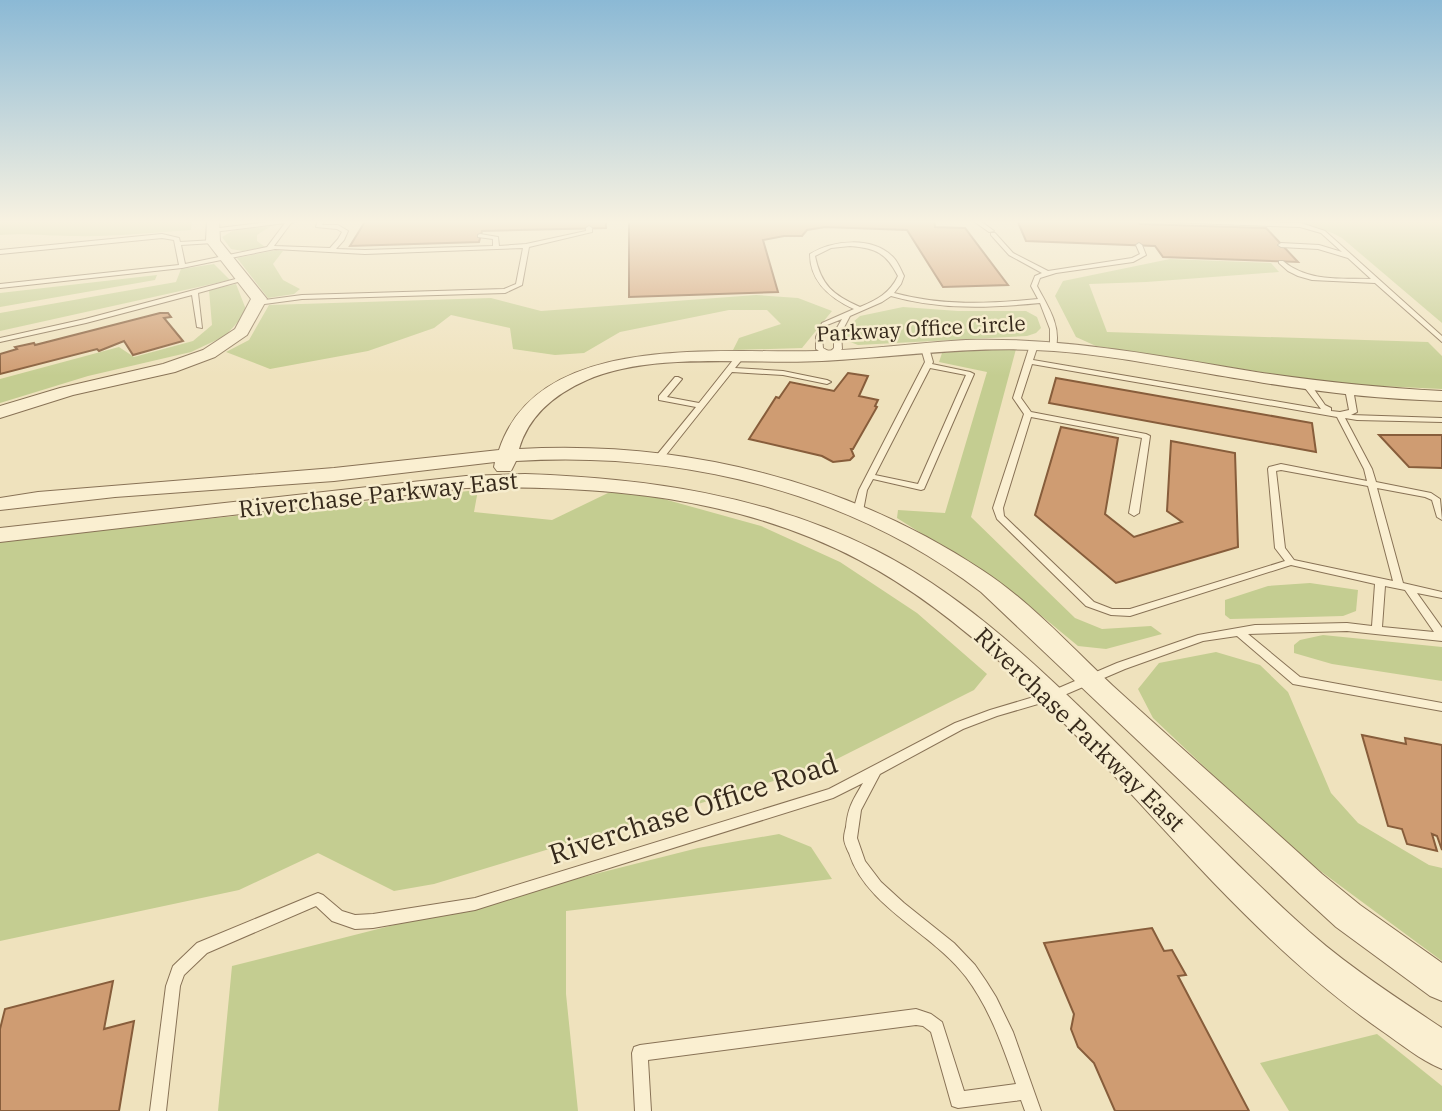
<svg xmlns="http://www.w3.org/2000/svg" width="1442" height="1111" font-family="'IBM Plex Serif',serif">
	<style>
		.green { fill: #c4cd91 }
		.building { fill: #cf9c72; stroke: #875d3b; stroke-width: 2 }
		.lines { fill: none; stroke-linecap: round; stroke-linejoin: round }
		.service-casing { stroke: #887256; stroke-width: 2 }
		.tertiary-casing { stroke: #887256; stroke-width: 2 }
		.service { fill: #faefd1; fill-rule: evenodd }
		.tertiary { fill: #faefd1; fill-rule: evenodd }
		.labels { text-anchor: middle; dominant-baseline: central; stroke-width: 5; stroke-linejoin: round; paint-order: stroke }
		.far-street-label { font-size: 21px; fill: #36291b; stroke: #f6eccd }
		.street-label { font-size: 24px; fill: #36291b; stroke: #f6eccd }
		.near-street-label { font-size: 28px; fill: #36291b; stroke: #f6eccd }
	</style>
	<rect width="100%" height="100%" fill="#efe2bd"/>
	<g class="green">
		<path d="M0 220H192L191 230C151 233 111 237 71 236 46 236 26 233 0 235Z"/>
		<path d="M1225 220H1442V323L1342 238C1306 218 1266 221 1225 220Z"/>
		<polygon points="271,226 257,235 257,241 265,247 243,251 231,249 222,237 234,230"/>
		<polygon points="276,250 283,251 273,264 283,280 300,289 294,294 268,298 237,258"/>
		<polygon points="1170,259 1271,263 1279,272 1146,282 1089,284 1107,332 1428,342 1442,356 1442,389 1337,384 1096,346 1076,337 1055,296 1063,281"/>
		<polygon points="214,264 230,280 0,331 0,313 176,282 181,269"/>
		<polygon points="157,275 155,280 0,307 0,293"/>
		<polygon points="236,284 247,312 225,336 191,352 88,376 0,403 0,379 119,347 134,357 193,341 212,325 209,290"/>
		<polygon points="756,295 798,298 832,311 802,348 733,350 739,338 781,324 767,310 729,310 620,332 584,353 555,355 513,349 510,328 451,315 434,328 368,351 270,369 226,352 249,340 269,305 491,298 541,311"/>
		<polygon points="903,307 958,311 1026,311 1037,317 1041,328 1036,333 1027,336 858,345 845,340 844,330 860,316"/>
		<polygon points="986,347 1016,349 971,517 1075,618 1102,629 1151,626 1162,634 1106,649 1078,646 1009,589 897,518 898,510 945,513 987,372 939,362 942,353"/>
		<polygon points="478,490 474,512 552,520 608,493 642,493 761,526 840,562 917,613 987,674 974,690 823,766 434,884 394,891 318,853 239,890 0,941 0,541"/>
		<polygon points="1310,583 1358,590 1356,611 1343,616 1230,619 1225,615 1225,600 1268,586"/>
		<polygon points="1323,635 1442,647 1442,681 1332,664 1294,653 1294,645 1300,640"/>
		<polygon points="1216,652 1260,665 1288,692 1331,793 1358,823 1429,865 1442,868 1442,961 1292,850 1153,718 1138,689 1159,663"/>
		<polygon points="779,834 811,847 832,879 566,911 566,994 578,1111 218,1111 232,966 698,848"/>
		<polygon points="1377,1034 1442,1086 1442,1111 1289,1111 1260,1063"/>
	</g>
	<g class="building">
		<polygon points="366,220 606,220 606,228 482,231 479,242 350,246"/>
		<polygon points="629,220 934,220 935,227 965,228 1008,285 943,287 907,230 825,227 807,230 802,236 784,236 763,240 778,292 629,297"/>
		<polygon points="1017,220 1137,220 1140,224 1266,228 1298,262 1163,257 1155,246 1026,241"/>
		<polygon points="160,313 168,313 171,317 164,318 183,341 133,355 124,341 99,351 97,349 0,374 0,354 17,349 15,347 34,343 35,345"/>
		<polygon points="848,373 868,376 859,396 878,400 875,406 877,407 853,449 851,449 854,456 850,460 833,462 822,456 749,439 776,397 779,398 790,382 834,391"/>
		<polygon points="1056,378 1312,423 1316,452 1049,403"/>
		<polygon points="1061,427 1118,438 1105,514 1134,537 1182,522 1167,511 1171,441 1235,453 1238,547 1116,583 1035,515"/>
		<polygon points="1379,435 1442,435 1442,468 1409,467"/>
		<polygon points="1362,735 1406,744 1405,738 1442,745 1442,850 1437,836 1432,834 1437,851 1407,844 1402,829 1388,826"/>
		<polygon points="1152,928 1164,951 1172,950 1186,975 1178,976 1249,1111 1115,1111 1094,1063 1078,1047 1071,1029 1074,1014 1044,943"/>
		<polygon points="113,981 104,1029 134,1021 119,1111 0,1111 0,1029 5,1009"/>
	</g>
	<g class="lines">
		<g class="service-casing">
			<g id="service">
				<polygon points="284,220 301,220 291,223 274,246 330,248 338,239 342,232 337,229 316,227 318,220 324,220 322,225 338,225 348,231 344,240 336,249 365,250 493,246 493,239 478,237 478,235 480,234 498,237 499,246 526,244 586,231 586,228 589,226 592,228 592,232 529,247 522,285 505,293 302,299 257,305 254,303 257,301 302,295 504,289 516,284 523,248 365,254 275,249 182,268 0,288 0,284 179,265 174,240 162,238 0,254 0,250 162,234 179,238 180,242 215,240 215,242 213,243 181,245 185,264 267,247 285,223 213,232 210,230 211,229"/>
				<polygon points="972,220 979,220 994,231 989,232"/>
				<path d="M1163 220H1214L1301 223 1325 231 1442 336V342L1375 283 1312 280 1298 276 1288 271 1279 263V261H1283C1308 282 1340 278 1371 279L1348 258 1318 249 1281 247 1278 245 1281 243 1319 245 1342 252 1321 233 1300 227 1166 222Z"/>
				<path d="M991 233H995L1013 253 1048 271 1132 258 1140 254 1136 245 1139 243 1142 245 1146 255 1133 262 1056 273 1040 278 1037 286C1047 305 1061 325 1056 347L1050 346V329L1040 303C989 308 940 310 891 296L882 302 850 316 841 333 842 349 834 357H828L816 349V337L822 323 854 309C830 298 810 282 810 254 833 240 872 236 893 257 898 262 901 270 904 276L901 284 894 293C942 306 989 304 1038 299L1031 286 1035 276 1042 273 1009 255 991 235ZM850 246C876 248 886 253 898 276 890 293 877 300 860 307 833 295 821 285 815 256L831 248ZM842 319 834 333V348L830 352 823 348 822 337 827 325Z"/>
				<polygon points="243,277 246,279 245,280 198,293 202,328 197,327 192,295 86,323 0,342 0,338 85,319"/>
				<path d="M1034 343 1038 345 1033 360 1321 409 1302 384 1306 382H1309L1325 405 1331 408V411L1340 412 1349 410 1345 389 1349 387 1353 389 1357 412 1351 415 1442 418V422L1357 420 1345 418 1372 469 1376 482 1431 493 1440 499 1442 520 1437 517 1432 500 1425 497 1377 488 1403 583 1442 592V598L1417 593 1442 628V641L1347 631 1248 634 1300 677 1442 703V711L1293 684 1237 636 1203 641 1125 669 1055 699 997 716 963 729 880 774 861 810 857 838 865 861 881 882 904 903 954 943 975 965 986 981 996 997 1013 1032 1041 1111H1025L1021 1100 958 1108 952 1106 931 1032 923 1026 916 1025 648 1060 651 1111H635L632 1053 634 1047 640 1045 916 1009 931 1014 942 1022 964 1091 1016 1084C1003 1047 990 1009 966 977 933 933 866 907 849 853 847 849 844 843 844 838 844 834 845 831 846 827 848 807 853 800 863 783L833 798 475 910 373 928 355 929 332 921 316 906 207 953 184 975 180 986 166 1111H150L166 986 173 966 197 943 313 895 318 893 323 895 342 911 355 915 373 914 475 898 829 789 955 723 990 710 1047 693 1117 663 1198 635 1255 625 1347 623 1372 626 1375 584 1291 565 1130 616 1111 615 1086 606 997 519 993 508 1024 414 1013 398 1030 345ZM1032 364 1337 417 1364 469 1367 481 1281 464 1269 467 1268 469 1275 548 1285 561 1130 609H1112L1094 602 1004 516 1003 508 1031 417 1142 438 1129 513 1134 516 1139 513 1150 436 1146 434 1031 412 1021 398ZM1281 470 1368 486 1393 581 1294 560 1285 548 1276 471ZM1385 586 1405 590 1434 632 1382 627Z"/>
				<path d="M925 346 929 348 933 362 932 364 970 372 974 374 924 489 921 490 873 479 867 490 863 511 861 513H855L853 511 859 490 925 362 921 348ZM930 368 966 375 918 484 875 475Z"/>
				<polygon points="737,355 740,355 744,357 735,368 783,371 827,380 831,382 827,384 783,375 732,372 662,460 656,460 655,458 656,456 696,407 659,400 659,396 675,377 678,377 682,379 667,397 699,403"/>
			</g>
		</g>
		<g class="tertiary-casing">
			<g id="tertiary">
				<polygon points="207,220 219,220 220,241 267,299 247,335 215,357 175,372 73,395 0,418 0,406 60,388 163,364 203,350 235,329 251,299 206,241"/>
				<path d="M966 340C1065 337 1159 356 1256 372 1318 381 1380 388 1442 391V401C1379 399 1316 392 1253 381 1187 371 1121 356 1054 351 977 345 900 357 822 361 750 365 653 351 587 380 555 394 529 415 519 449 682 440 846 480 982 570 1031 602 1071 647 1113 686 1182 749 1253 811 1322 874L1360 905 1442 963V1001L1430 996 1336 927 1300 894 981 592C849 491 680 451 516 461L511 471H497L494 467 495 462 334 481 115 497 0 510V498L38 492 334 468 499 450C538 331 718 354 817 351 866 350 916 343 966 340Z"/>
				<path d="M525 474C645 478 766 495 875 550 956 591 1024 653 1089 716 1158 783 1224 854 1295 919 1340 961 1391 994 1442 1028V1069C1420 1060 1401 1044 1382 1031 1319 987 1266 937 1213 882 1109 773 993 630 859 560 737 496 601 485 466 488L0 542V528L466 476Z"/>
			</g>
		</g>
		<use href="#service" class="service"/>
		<use href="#tertiary" class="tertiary"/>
	</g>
	<linearGradient id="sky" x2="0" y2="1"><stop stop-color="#8bb9d5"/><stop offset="0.59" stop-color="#f8f2e1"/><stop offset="1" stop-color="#f8f2e1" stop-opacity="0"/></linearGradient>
	<rect width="1442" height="376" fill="url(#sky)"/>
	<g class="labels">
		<g class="far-street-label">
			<text transform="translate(921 328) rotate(-3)">Parkway Office Circle</text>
		</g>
		<g class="street-label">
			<text transform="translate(378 494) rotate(-6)">Riverchase Parkway East</text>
			<text transform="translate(1080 729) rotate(44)">Riverchase Parkway East</text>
		</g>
		<g class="near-street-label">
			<text transform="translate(693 808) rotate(-18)">Riverchase Office Road</text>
		</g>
	</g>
</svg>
